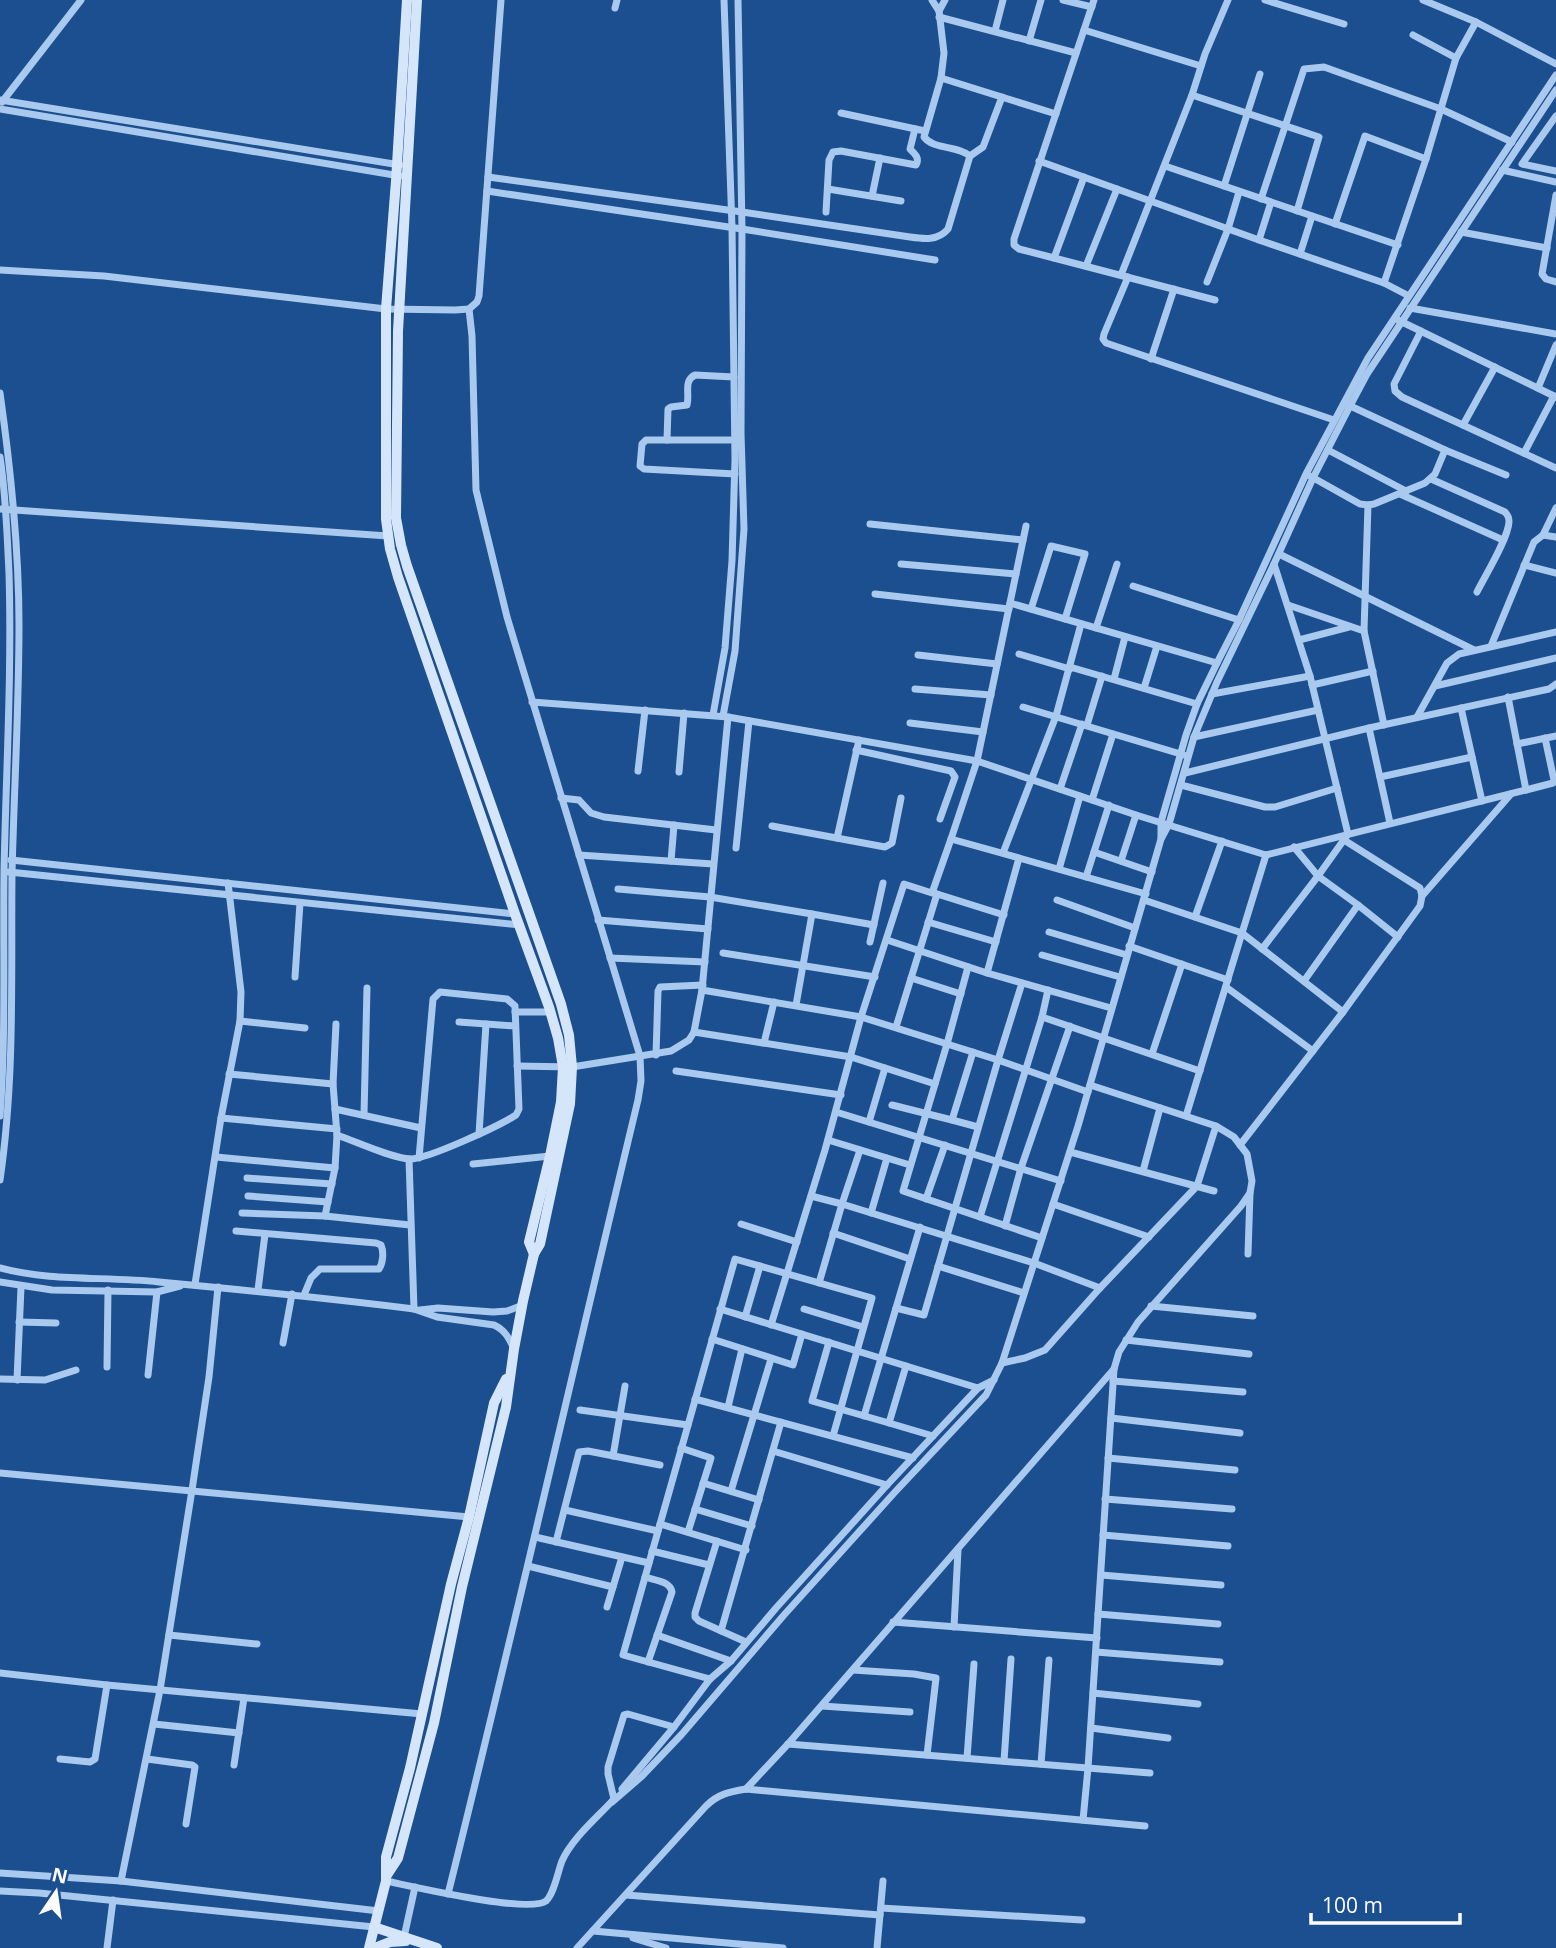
<svg xmlns="http://www.w3.org/2000/svg" width="1556" height="1948" font-family="'Open Sans',sans-serif">
	<style>
		.lines { fill: none; stroke-linecap: round; stroke-linejoin: round }
		.minor { stroke: #a9c9ee; stroke-width: 7 }
		.secondary { stroke: #d6e6fa; stroke-width: 10 }
	</style>
	<rect width="100%" height="100%" fill="#1b4f8f"/>
	<g class="lines">
		<g class="minor">
			<polyline points="1063,0 1092,7"/>
			<polyline points="1094,0 1014,239 1014,245 1019,249 1054,258 1215,300"/>
			<polyline points="1265,0 1344,24"/>
			<polyline points="1423,0 1476,22"/>
			<polyline points="615,8 617,0"/>
			<polyline points="939,11 945,0"/>
			<polyline points="939,17 1076,53"/>
			<polyline points="1084,30 1201,66"/>
			<polyline points="995,31 1003,0"/>
			<polyline points="1413,35 1456,58"/>
			<polyline points="1029,41 1041,0"/>
			<polyline points="941,78 1056,114"/>
			<polyline points="1192,95 1319,137 1297,211"/>
			<polyline points="0,100 400,165"/>
			<polyline points="2,102 81,0"/>
			<polyline points="0,109 400,176"/>
			<polyline points="841,113 925,131"/>
			<polyline points="1556,116 1522,164 1556,171"/>
			<polyline points="970,156 983,147 1002,97"/>
			<polyline points="1039,161 1259,240 1384,283 1426,159 1456,58 1476,22 1556,64"/>
			<polyline points="1165,166 1398,245"/>
			<polyline points="1502,170 1556,182"/>
			<path d="M488 177 742 212 910 237C924 239 938 241 948 229L970 156C957 145 934 150 924 137L941 78 944 53 939 11 932 0"/>
			<polyline points="1224,186 1260,74"/>
			<polyline points="828,189 901,201"/>
			<polyline points="487,191 742,229 935,260"/>
			<polyline points="1556,195 1542,274 1546,279 1556,282"/>
			<polyline points="872,196 880,158"/>
			<polyline points="1261,199 1304,69 1324,67 1441,109 1512,142"/>
			<path d="M826 212 829 160 833 152 841 151 916 165C920 158 915 154 910 149L915 129"/>
			<polyline points="1335,224 1365,136 1426,159"/>
			<polyline points="1461,232 1547,248"/>
			<polyline points="1259,240 1271,202"/>
			<polyline points="1300,254 1312,216"/>
			<polyline points="1054,258 1084,177"/>
			<polyline points="1086,266 1117,189"/>
			<polyline points="0,270 104,276 386,309 455,310 469,309 477,302 479,296 501,0"/>
			<polyline points="1121,275 1192,95 1205,54 1228,0"/>
			<polyline points="1128,277 1104,334 1103,339 1106,343 1334,420"/>
			<polyline points="1207,282 1228,229 1239,192"/>
			<polyline points="1384,283 1409,296"/>
			<polyline points="1410,308 1556,334"/>
			<polyline points="1398,320 1556,397"/>
			<polyline points="1421,331 1394,384 1395,391 1402,397 1556,468"/>
			<polyline points="1151,359 1174,289"/>
			<polyline points="1538,388 1556,345"/>
			<path d="M0 393C11 471 19 547 19 625 19 708 14 791 12 874 11 976 15 1078 0 1180"/>
			<polyline points="1346,404 1445,450 1506,475"/>
			<polyline points="1463,425 1495,367"/>
			<path d="M667 440 668 409 671 407 687 405C690 394 683 381 695 375L734 377"/>
			<polyline points="1328,450 1406,491"/>
			<polyline points="1524,453 1554,396"/>
			<path d="M0 457C6 495 7 534 9 573 12 673 6 772 4 871 3 953 6 1034 0 1116"/>
			<polyline points="735,474 644,469 640,466 642,444 646,440 735,440"/>
			<polyline points="1310,476 1360,504 1368,505 1374,504 1425,483 1435,474 1445,450"/>
			<path d="M1431 479 1505 512C1508 516 1509 517 1509 522 1508 539 1485 576 1477 592"/>
			<polyline points="1400,494 1503,540"/>
			<polyline points="1368,505 1364,631 1384,725"/>
			<polyline points="0,509 388,536"/>
			<polyline points="870,524 1023,540"/>
			<polyline points="1026,526 977,761 951,839 1019,858 987,973 1111,1008"/>
			<polyline points="1543,535 1556,508"/>
			<polyline points="1279,554 1474,650"/>
			<polyline points="901,564 1016,574"/>
			<polyline points="1524,565 1556,573"/>
			<polyline points="1133,586 1239,620"/>
			<polyline points="875,594 1009,609"/>
			<polyline points="1010,603 1217,663"/>
			<polyline points="1288,605 1364,631"/>
			<polyline points="1031,609 1051,546 1085,554 1065,619"/>
			<polyline points="1096,628 1117,564"/>
			<polyline points="1299,640 1349,627"/>
			<polyline points="1491,646 1534,542 1543,535 1556,537"/>
			<polyline points="1019,654 1070,669"/>
			<polyline points="918,655 997,664"/>
			<polyline points="1070,667 1197,704"/>
			<polyline points="1114,679 1125,637"/>
			<polyline points="1312,685 1373,671"/>
			<polyline points="1435,686 1556,658"/>
			<polyline points="1144,688 1157,646"/>
			<polyline points="915,689 991,695"/>
			<polyline points="1212,694 1310,676"/>
			<polyline points="532,702 728,717 977,761 1136,815 1266,855 1526,790 1508,697"/>
			<polyline points="1023,707 1184,755"/>
			<polyline points="1461,708 1482,801"/>
			<polyline points="713,715 725,648 732,561 735,459 732,227 724,0"/>
			<polyline points="723,716 735,651 744,529 741,433 742,229 738,0"/>
			<polyline points="728,717 702,990 861,1017 998,1060 1088,1092"/>
			<polyline points="1417,717 1447,663 1459,654 1556,632"/>
			<polyline points="910,723 983,732"/>
			<polyline points="1087,725 1102,676"/>
			<polyline points="1369,728 1390,823"/>
			<polyline points="1194,737 1318,710"/>
			<polyline points="1517,744 1556,736"/>
			<polyline points="856,750 951,771 955,777 940,819"/>
			<polyline points="638,771 645,710"/>
			<polyline points="679,772 684,713"/>
			<polyline points="1185,773 1369,728 1549,689 1556,684"/>
			<polyline points="1380,777 1472,757"/>
			<polyline points="1181,785 1265,807 1275,807 1337,788"/>
			<polyline points="1060,789 1082,724"/>
			<polyline points="1526,790 1553,783 1554,780 1545,738"/>
			<polyline points="561,798 579,800 591,813 604,817 716,830"/>
			<polyline points="1092,800 1113,734"/>
			<polyline points="1109,805 1086,877 1146,894"/>
			<polyline points="772,826 885,847 892,843 901,798"/>
			<polyline points="837,838 859,740"/>
			<polyline points="1161,838 1161,822 1186,735 1197,704 1217,663 1239,620 1306,474 1368,358 1556,75"/>
			<polyline points="1294,847 1318,876 1358,905 1398,937"/>
			<polyline points="736,848 749,721"/>
			<polyline points="1094,852 1152,872"/>
			<polyline points="1003,853 1056,716 1081,624"/>
			<polyline points="579,855 713,864"/>
			<polyline points="1019,858 1086,877"/>
			<polyline points="11,860 515,914"/>
			<polyline points="671,861 674,825"/>
			<polyline points="1121,861 1136,815"/>
			<polyline points="1059,869 1080,796"/>
			<polyline points="9,872 520,925"/>
			<polyline points="618,889 710,897 812,914"/>
			<polyline points="934,893 1004,915"/>
			<polyline points="1422,896 1511,794"/>
			<polyline points="1057,900 1135,928"/>
			<polyline points="1144,900 1242,933 1266,855"/>
			<polyline points="1195,917 1222,841"/>
			<polyline points="598,920 708,929"/>
			<polyline points="928,922 996,942"/>
			<polyline points="1049,932 1127,955"/>
			<polyline points="887,940 987,973"/>
			<polyline points="870,942 883,883"/>
			<polyline points="1129,946 1228,980"/>
			<polyline points="1262,949 1318,876 1348,834 1310,676 1274,564"/>
			<polyline points="723,953 875,977"/>
			<polyline points="1042,955 1120,977"/>
			<polyline points="610,958 705,962"/>
			<polyline points="968,967 947,1044 903,1191 1042,1238"/>
			<polyline points="295,977 300,903"/>
			<polyline points="911,978 961,994"/>
			<polyline points="1304,981 1358,905"/>
			<polyline points="1226,987 1313,1051"/>
			<polyline points="796,1005 812,914 874,925"/>
			<polyline points="515,1012 551,1012"/>
			<polyline points="1042,1017 1200,1071"/>
			<polyline points="240,1021 305,1028"/>
			<polyline points="459,1022 515,1026"/>
			<polyline points="896,1027 937,894"/>
			<polyline points="694,1032 851,1057 935,1084"/>
			<polyline points="764,1043 774,1002"/>
			<polyline points="973,1052 952,1120 978,1127"/>
			<polyline points="1152,1054 1182,964"/>
			<polyline points="656,1055 658,991 660,987 703,985"/>
			<polyline points="517,1066 572,1067 671,1051 689,1040 694,1032 702,990"/>
			<polyline points="676,1071 841,1095"/>
			<polyline points="229,1074 333,1084"/>
			<polyline points="892,1105 952,1120"/>
			<polyline points="335,1109 421,1128"/>
			<polyline points="836,1112 1061,1181"/>
			<polyline points="364,1115 367,988"/>
			<polyline points="1186,1116 1242,933 1343,1012"/>
			<polyline points="221,1118 337,1129"/>
			<polyline points="869,1122 885,1068"/>
			<polyline points="479,1134 486,1024"/>
			<path d="M337 1135C357 1142 391 1158 410 1159 428 1159 499 1126 516 1115L519 1109 515 1006 507 999 440 992 433 999 419 1158"/>
			<polyline points="828,1140 910,1165"/>
			<polyline points="1240,1145 1343,1012 1420,906 1422,896 1420,888 1344,840"/>
			<polyline points="860,1150 842,1204 1034,1263 1100,1288"/>
			<polyline points="1070,1152 1214,1191"/>
			<polyline points="216,1157 335,1168"/>
			<polyline points="409,1159 414,1309"/>
			<polyline points="473,1164 550,1156"/>
			<polyline points="1143,1171 1160,1108"/>
			<polyline points="247,1178 332,1184"/>
			<polyline points="248,1196 328,1202"/>
			<polyline points="811,1196 842,1204 819,1283"/>
			<polyline points="926,1199 945,1145"/>
			<polyline points="1053,1204 1149,1237"/>
			<polyline points="242,1213 325,1216 410,1225"/>
			<polyline points="871,1213 887,1158"/>
			<polyline points="325,1216 335,1168 337,1135 333,1084 336,1024"/>
			<polyline points="980,1217 1042,1017 1048,990"/>
			<polyline points="741,1224 797,1242"/>
			<polyline points="1005,1226 1021,1168 1070,1026"/>
			<path d="M236 1231 376 1243 381 1245C384 1252 383 1263 379 1269H320L311 1278 304 1295"/>
			<polyline points="833,1233 910,1259"/>
			<polyline points="1248,1254 1250,1193"/>
			<polyline points="938,1266 1024,1293"/>
			<path d="M0 1268C52 1282 106 1276 159 1282 244 1290 329 1298 414 1309L437 1317 494 1325C505 1330 509 1338 514 1349"/>
			<polyline points="0,1282 52,1290 157,1292 180,1286"/>
			<polyline points="195,1284 221,1118 240,1021 241,992 228,883"/>
			<polyline points="258,1290 265,1234"/>
			<polyline points="1151,1306 1253,1316"/>
			<polyline points="896,1308 924,1315 998,1060 1022,983"/>
			<polyline points="720,1309 978,1388"/>
			<polyline points="804,1309 863,1327"/>
			<polyline points="420,1310 438,1308 493,1312 507,1311 523,1305"/>
			<polyline points="745,1317 760,1266"/>
			<polyline points="19,1322 56,1323"/>
			<polyline points="771,1325 825,1150 861,1017 904,884 932,893 951,839"/>
			<polyline points="712,1339 793,1365 802,1334"/>
			<polyline points="1126,1340 1249,1354"/>
			<polyline points="829,1342 812,1401 889,1423 906,1366"/>
			<polyline points="283,1343 292,1294"/>
			<polyline points="1002,1363 1025,1358 1045,1350 1100,1288 1197,1186 1216,1126"/>
			<polyline points="107,1367 108,1290"/>
			<polyline points="148,1375 157,1292"/>
			<polyline points="0,1379 45,1380 76,1370"/>
			<polyline points="17,1380 21,1287"/>
			<polyline points="1113,1381 1243,1392"/>
			<polyline points="695,1399 913,1458"/>
			<polyline points="728,1407 742,1349"/>
			<polyline points="580,1410 688,1425"/>
			<polyline points="864,1416 920,1227"/>
			<polyline points="1111,1418 1240,1433"/>
			<polyline points="889,1423 933,1436"/>
			<polyline points="681,1448 711,1458 688,1532"/>
			<polyline points="773,1451 887,1485"/>
			<polyline points="613,1456 625,1386"/>
			<polyline points="1108,1458 1235,1470"/>
			<polyline points="0,1473 469,1517"/>
			<polyline points="703,1483 759,1500"/>
			<polyline points="731,1491 771,1359"/>
			<polyline points="1105,1499 1232,1509"/>
			<polyline points="695,1509 752,1526"/>
			<polyline points="565,1510 658,1531"/>
			<polyline points="660,1524 746,1550"/>
			<polyline points="1103,1535 1228,1546"/>
			<polyline points="535,1537 649,1563"/>
			<polyline points="717,1541 695,1613 695,1617 699,1621 746,1642"/>
			<polyline points="556,1542 579,1452 588,1451 660,1465"/>
			<polyline points="652,1551 709,1565"/>
			<polyline points="528,1566 613,1587"/>
			<polyline points="1101,1575 1221,1585"/>
			<path d="M645 1577C654 1580 670 1581 672 1592L648 1662"/>
			<polyline points="607,1607 622,1557"/>
			<polyline points="1098,1614 1218,1624"/>
			<polyline points="893,1622 1097,1638"/>
			<polyline points="954,1627 958,1550"/>
			<polyline points="721,1631 781,1422"/>
			<polyline points="169,1635 257,1644"/>
			<polyline points="657,1635 731,1661"/>
			<polyline points="1096,1652 1220,1662"/>
			<polyline points="853,1670 914,1674 936,1678 927,1755"/>
			<polyline points="0,1673 107,1685 422,1714"/>
			<polyline points="710,1679 623,1655 735,1259 872,1298 833,1436"/>
			<polyline points="1093,1693 1198,1704"/>
			<polyline points="822,1706 910,1712"/>
			<polyline points="154,1724 239,1733"/>
			<polyline points="1091,1728 1168,1738"/>
			<polyline points="788,1744 1150,1773"/>
			<polyline points="967,1758 974,1664"/>
			<polyline points="60,1759 90,1762 95,1759 107,1685"/>
			<polyline points="147,1759 192,1765 195,1767 186,1824"/>
			<polyline points="1004,1761 1011,1659"/>
			<polyline points="1041,1764 1049,1660"/>
			<polyline points="234,1765 244,1698"/>
			<polyline points="622,1789 674,1727 710,1679 731,1661 776,1608 887,1485 978,1388 994,1380"/>
			<polyline points="746,1789 788,1744 1114,1369"/>
			<polyline points="614,1799 608,1774 608,1767 624,1715 628,1714 674,1727"/>
			<polyline points="612,1802 642,1776 682,1734 784,1615 895,1492 986,1395 1002,1363 1078,1126 1161,839 1169,824 1194,737 1217,682 1274,564 1313,478 1350,406 1367,374 1556,90"/>
			<polyline points="1083,1820 1088,1768 1114,1369 1119,1352 1138,1322 1241,1206 1250,1193 1252,1181 1247,1154 1234,1137 1216,1126 1090,1085"/>
			<polyline points="0,1873 121,1881 379,1911"/>
			<polyline points="121,1881 160,1690 192,1490 209,1377 218,1287"/>
			<path d="M386 1881C411 1886 529 1914 546 1901 554 1894 558 1871 562 1861 572 1838 598 1817 614 1799"/>
			<polyline points="0,1891 39,1893 374,1927"/>
			<path d="M448 1894C514 1630 574 1365 638 1100L641 1081 640 1056 507 617 476 490 472 336 469 309"/>
			<polyline points="626,1895 880,1915"/>
			<polyline points="881,1908 1082,1920"/>
			<polyline points="593,1931 783,1948"/>
			<polyline points="404,1937 415,1887"/>
			<polyline points="633,1938 666,1948"/>
			<polyline points="107,1948 113,1900"/>
			<path d="M577 1948 706 1806C718 1794 729 1792 746 1789L1145 1826"/>
			<polyline points="877,1948 883,1881"/>
		</g>
		<g class="secondary">
			<polyline points="407,0 396,181 386,309 386,519 390,549 398,577 515,914 549,1007 558,1038 563,1067 561,1102 550,1156 529,1242 534,1254"/>
			<polyline points="387,1875 398,1858 434,1723 462,1587 506,1407 514,1349 523,1301 534,1254 540,1244 570,1104 572,1067 569,1035 561,1004 407,566 401,545 396,518 398,331 417,0"/>
			<polyline points="374,1927 437,1948"/>
			<polyline points="369,1948 386,1881 386,1857 410,1768 451,1584 469,1517 494,1403 506,1379"/>
			<polyline points="375,1948 390,1942 406,1941"/>
		</g>
	</g>
	<g transform="translate(56 1892) rotate(13)" stroke="#1b4f8f" stroke-width="5" paint-order="stroke">
	<path d="M0-5L12 26L0 18L-12 26Z" fill="#ffffff"/>
	<text y="-10" font-size="19" font-weight="bold" text-anchor="middle" fill="#ffffff">N</text>
	</g>
	<path d="M1311 1913v10h149v-10" fill="none" stroke="#ffffff" stroke-width="3.5"/>
	<text x="1322" y="1913" font-size="21" fill="#ffffff" stroke="#1b4f8f" stroke-width="5" paint-order="stroke">100 m</text>
</svg>
